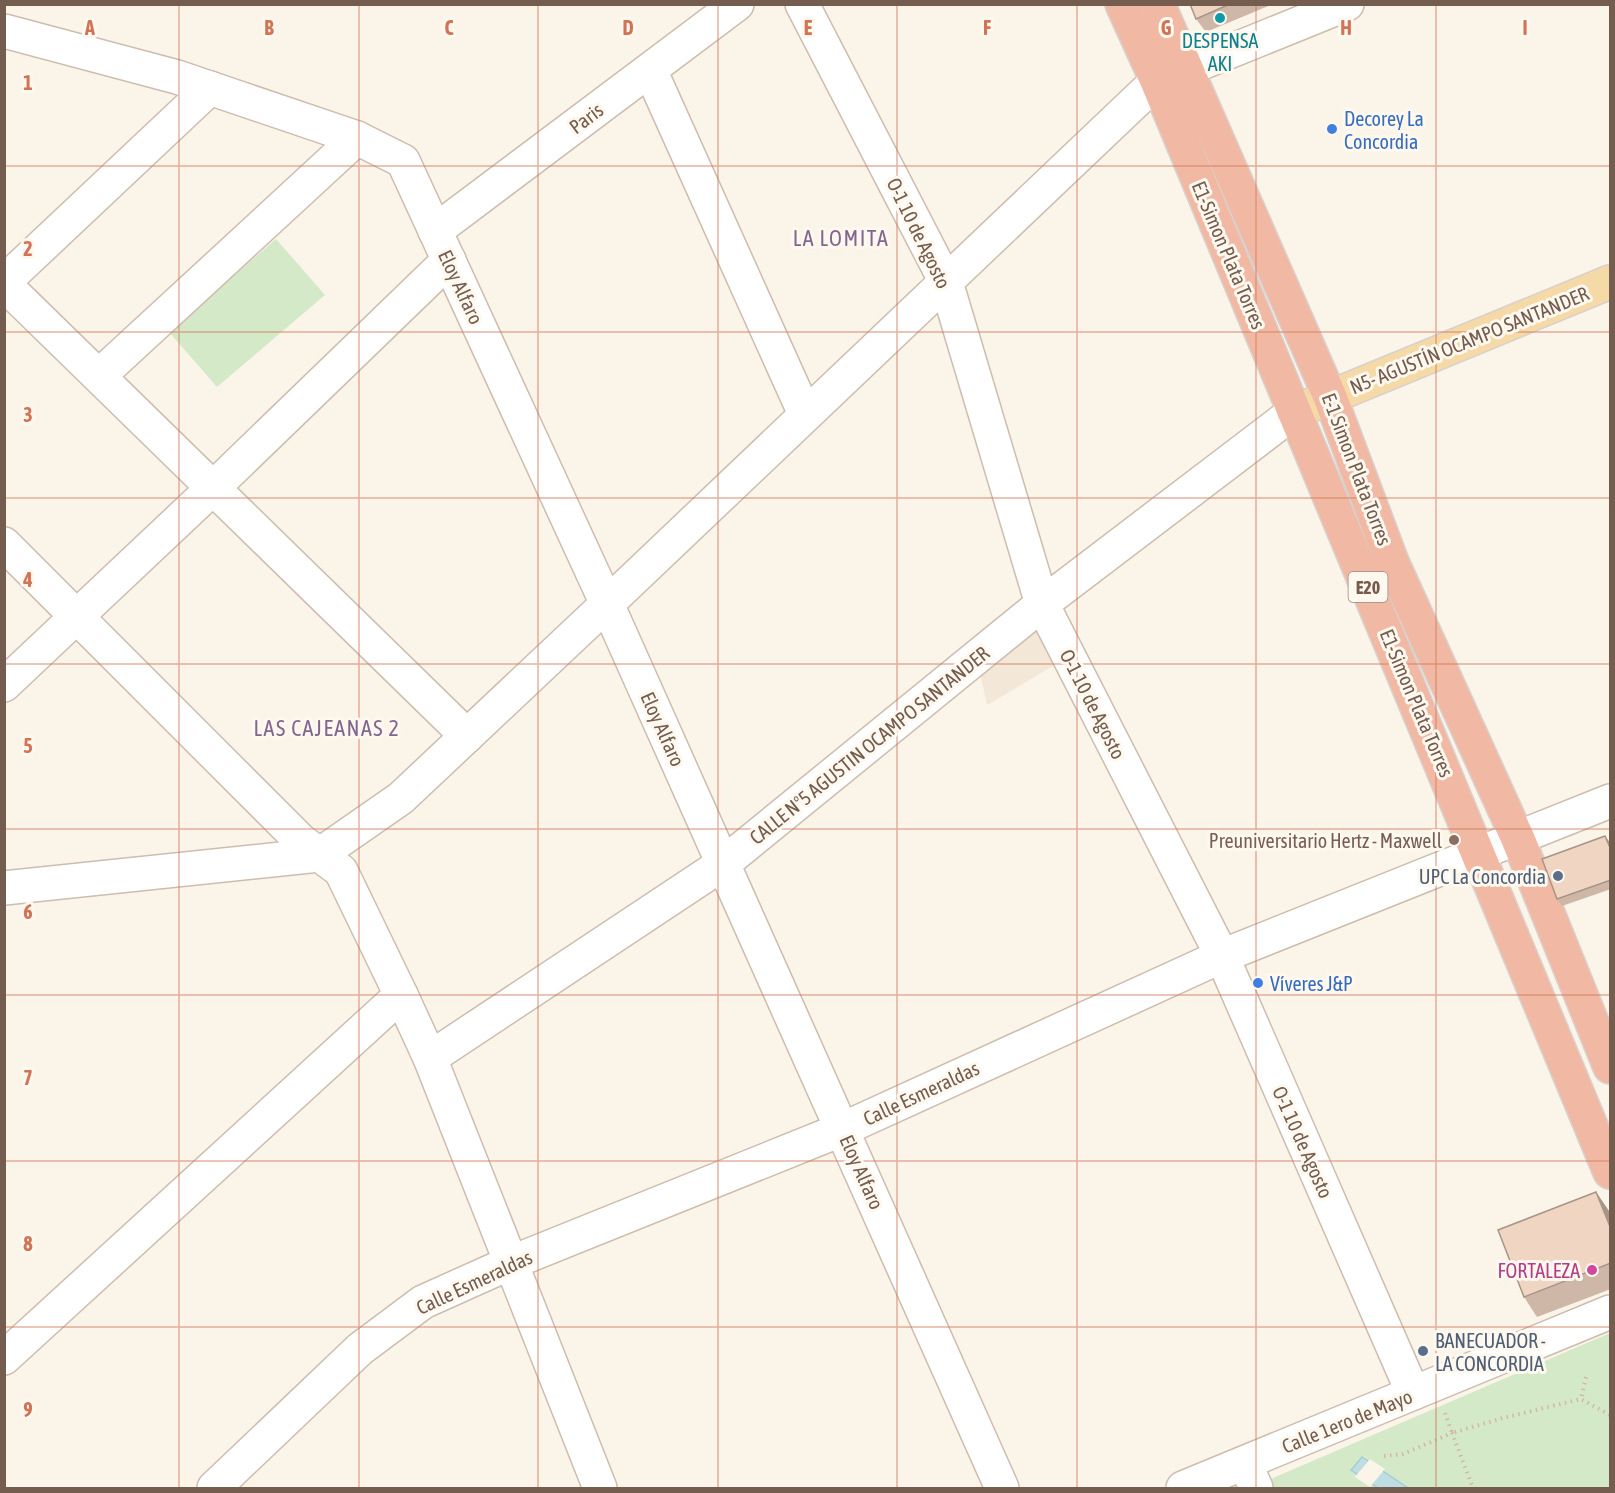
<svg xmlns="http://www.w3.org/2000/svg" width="1615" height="1493" font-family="'Asap Condensed',sans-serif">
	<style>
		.residential { fill: #f3e7d7 }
		.green { fill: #d4e9c8 }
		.water { fill: #bedee4; stroke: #a5cdd5; stroke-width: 1.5 }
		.pier { fill: #fbf4e9 }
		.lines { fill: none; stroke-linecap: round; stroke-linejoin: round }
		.minor-casing { stroke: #cdbdaf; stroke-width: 36 }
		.major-casing { stroke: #d8d1cd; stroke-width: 36 }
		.highway-casing { stroke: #d8d1cd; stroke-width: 36 }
		.path { stroke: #d4b8a5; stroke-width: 4; stroke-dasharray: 1.5 4.5; stroke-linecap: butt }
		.minor { stroke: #fff; stroke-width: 33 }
		.major { stroke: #f5d9a6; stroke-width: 33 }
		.highway { stroke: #f1b9a4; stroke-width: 33 }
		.wall { fill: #ceb7a7 }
		.shaded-wall { fill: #a79588 }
		.building { fill: #efd5c2; stroke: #a79588; stroke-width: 1.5 }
		.grid { fill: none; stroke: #d27355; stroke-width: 1.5; stroke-opacity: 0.55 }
		.culture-dot { fill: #0f9aa8; stroke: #fef8ef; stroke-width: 2 }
		.shop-dot { fill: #3f7fe0; stroke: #fef8ef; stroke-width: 2 }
		.education-dot { fill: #8d6e63; stroke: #fef8ef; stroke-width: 2 }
		.service-dot { fill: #5c6f8a; stroke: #fef8ef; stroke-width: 2 }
		.hotel-dot { fill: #d1479c; stroke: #fef8ef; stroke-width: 2 }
		.labels { text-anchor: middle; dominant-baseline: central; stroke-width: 6; stroke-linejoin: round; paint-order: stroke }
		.shield { fill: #fef8ef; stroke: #9d8b7e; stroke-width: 1.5 }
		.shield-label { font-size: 18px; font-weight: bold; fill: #745c4e }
		.culture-label { font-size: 20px; fill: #0d838f; stroke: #fef8ef }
		.street-label { font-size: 20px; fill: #745c4e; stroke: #fef8ef }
		.shop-label { font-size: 20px; fill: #366cbe; stroke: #fef8ef; text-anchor: start }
		.education-label { font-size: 20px; fill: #785e54; stroke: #fef8ef; text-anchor: end }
		.service-label { font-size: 20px; fill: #4e5e75; stroke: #fef8ef; text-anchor: end }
		.hotel-label { font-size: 20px; fill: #b23c85; stroke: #fef8ef; text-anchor: end }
		.quarter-label { font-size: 22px; letter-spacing: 1.5px; fill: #836690; stroke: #fef8ef }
		.grid-label { font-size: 20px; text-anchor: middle; font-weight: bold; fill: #d27355; stroke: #fef8ef; stroke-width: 6; stroke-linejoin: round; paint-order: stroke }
	</style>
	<rect width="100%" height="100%" fill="#fbf4e9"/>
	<polygon class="residential" points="1040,606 1068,657 987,705 977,658"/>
	<g class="green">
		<polygon points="276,239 325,295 217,387 169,332"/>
		<polygon points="1610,1333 1610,1488 1270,1488 1266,1481"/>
	</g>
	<polygon class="water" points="1362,1457 1408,1488 1378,1488 1351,1470"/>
	<polygon class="pier" points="1370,1459 1385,1469 1370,1487 1355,1477"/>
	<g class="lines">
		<g class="minor-casing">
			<g id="minor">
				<polyline points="802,4 946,282 1042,604 1222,956 1413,1393"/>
				<polyline points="4,31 177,77 357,138 403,161 607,604 1002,1488"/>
				<polyline points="650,70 805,414"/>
				<polyline points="435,231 737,4"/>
				<polyline points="4,282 210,88"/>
				<polyline points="4,284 467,736"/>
				<polyline points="100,375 357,138"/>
				<polyline points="4,544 300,840 341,871 401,995 430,1058 600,1488"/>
				<polyline points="4,685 213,488 449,260"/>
				<polyline points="4,888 319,855 401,798 607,604 1157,81 1347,4"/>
				<polyline points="430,1058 724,863 1042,604 1294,412"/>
				<polyline points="4,1358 401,995"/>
				<polyline points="1245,1463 1256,1488"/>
				<polyline points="214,1488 360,1349 423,1302 510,1263 843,1129 1222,956 1610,801"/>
				<polyline points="1183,1488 1610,1312"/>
			</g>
		</g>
		<g class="major-casing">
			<polyline id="major" points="1294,412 1610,282"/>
		</g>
		<g class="highway-casing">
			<g id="highway">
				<polyline points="1122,4 1157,81 1610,1172"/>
				<polyline points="1158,4 1330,397 1392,562 1518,839 1610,1067"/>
			</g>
		</g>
		<g class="path">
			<polyline points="1586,1377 1581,1399 1610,1415"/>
			<polyline points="1445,1413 1452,1433 1503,1418 1581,1399"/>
			<polyline points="1384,1456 1403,1454 1452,1433 1473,1488"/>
		</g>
		<use href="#minor" class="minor"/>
		<use href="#major" class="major"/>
		<use href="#highway" class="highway"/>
	</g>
	<g class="wall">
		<polygon points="1190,4 1273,4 1206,32 1196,19"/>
		<polygon points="1605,836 1611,844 1611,889 1562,906 1557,899"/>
		<polygon points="1596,1192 1611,1214 1611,1289 1537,1317 1524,1297"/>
	</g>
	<g class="shaded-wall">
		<polygon points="1605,836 1610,843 1611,850"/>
		<polygon points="1596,1192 1611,1214 1611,1229"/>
	</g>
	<g class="building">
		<polygon points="1190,4 1230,4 1196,19"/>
		<polygon points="1605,836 1611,850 1611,880 1557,899 1542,859"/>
		<polygon points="1596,1192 1611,1229 1611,1263 1524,1297 1498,1230"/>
	</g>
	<path class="grid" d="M179 4V1488M359 4V1488M538 4V1488M718 4V1488M897 4V1488M1077 4V1488M1256 4V1488M1436 4V1488M4 166H1610M4 332H1610M4 498H1610M4 664H1610M4 829H1610M4 995H1610M4 1161H1610M4 1327H1610"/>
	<circle class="culture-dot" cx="1220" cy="18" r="6"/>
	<g class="shop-dot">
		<circle cx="1332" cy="129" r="6"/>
		<circle cx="1258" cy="983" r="6"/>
	</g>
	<circle class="education-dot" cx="1454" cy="840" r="6"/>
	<g class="service-dot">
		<circle cx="1558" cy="876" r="6"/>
		<circle cx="1423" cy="1351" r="6"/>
	</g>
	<circle class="hotel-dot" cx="1592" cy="1270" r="6"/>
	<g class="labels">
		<rect class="shield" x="1348.5" y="572" width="39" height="30" rx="4.5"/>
		<g class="shield-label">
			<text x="1368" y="587">E20</text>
		</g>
		<g class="culture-label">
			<text x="1220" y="40">DESPENSA<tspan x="1220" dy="23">AKI</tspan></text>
		</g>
		<g class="street-label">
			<text transform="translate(586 118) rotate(-37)">Paris</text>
			<text transform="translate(919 233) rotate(64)">O-1 10 de Agosto</text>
			<text transform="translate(1229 255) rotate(67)">E1-Simon Plata Torres</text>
			<text transform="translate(461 287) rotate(65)">Eloy Alfaro</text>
			<text transform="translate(1469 340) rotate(-22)">N5- AGUSTÍN OCAMPO SANTANDER</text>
			<text transform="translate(1357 469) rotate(69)">E-1 Simon Plata Torres</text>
			<text transform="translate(1417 703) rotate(67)">E1-Simon Plata Torres</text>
			<text transform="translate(1093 704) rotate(63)">O-1 10 de Agosto</text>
			<text transform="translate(663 729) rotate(66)">Eloy Alfaro</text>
			<text transform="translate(869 745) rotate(-39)">CALLE Nº5 AGUSTIN OCAMPO SANTANDER</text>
			<text transform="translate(921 1093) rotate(-25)">Calle Esmeraldas</text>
			<text transform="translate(1303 1142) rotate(66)">O-1 10 de Agosto</text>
			<text transform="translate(862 1172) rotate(66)">Eloy Alfaro</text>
			<text transform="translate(474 1282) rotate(-25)">Calle Esmeraldas</text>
			<text transform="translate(1347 1421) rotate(-22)">Calle 1ero de Mayo</text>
		</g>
		<g class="shop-label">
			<text x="1344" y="118">Decorey La<tspan x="1344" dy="23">Concordia</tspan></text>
			<text x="1270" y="983">Víveres J&amp;P</text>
		</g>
		<g class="education-label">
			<text x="1442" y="840">Preuniversitario Hertz - Maxwell</text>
		</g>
		<g class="service-label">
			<text x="1546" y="876">UPC La Concordia</text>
			<text x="1435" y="1340" text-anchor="start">BANECUADOR -<tspan x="1435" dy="23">LA CONCORDIA</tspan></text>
		</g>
		<g class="hotel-label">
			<text x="1580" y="1270">FORTALEZA</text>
		</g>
		<g class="quarter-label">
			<text x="841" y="238">LA LOMITA</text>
			<text x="327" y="728">LAS CAJEANAS 2</text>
		</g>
	</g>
	<g class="grid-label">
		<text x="90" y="35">A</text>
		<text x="269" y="35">B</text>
		<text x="449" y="35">C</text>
		<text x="628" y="35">D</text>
		<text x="808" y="35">E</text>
		<text x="987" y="35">F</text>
		<text x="1166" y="35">G</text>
		<text x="1346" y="35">H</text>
		<text x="1525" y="35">I</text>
		<text x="28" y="90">1</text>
		<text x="28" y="256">2</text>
		<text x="28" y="422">3</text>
		<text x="28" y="587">4</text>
		<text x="28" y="753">5</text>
		<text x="28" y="919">6</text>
		<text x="28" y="1085">7</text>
		<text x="28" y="1251">8</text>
		<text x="28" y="1417">9</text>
	</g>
	<rect width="1615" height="1493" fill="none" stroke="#745c4e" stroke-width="12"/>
</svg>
